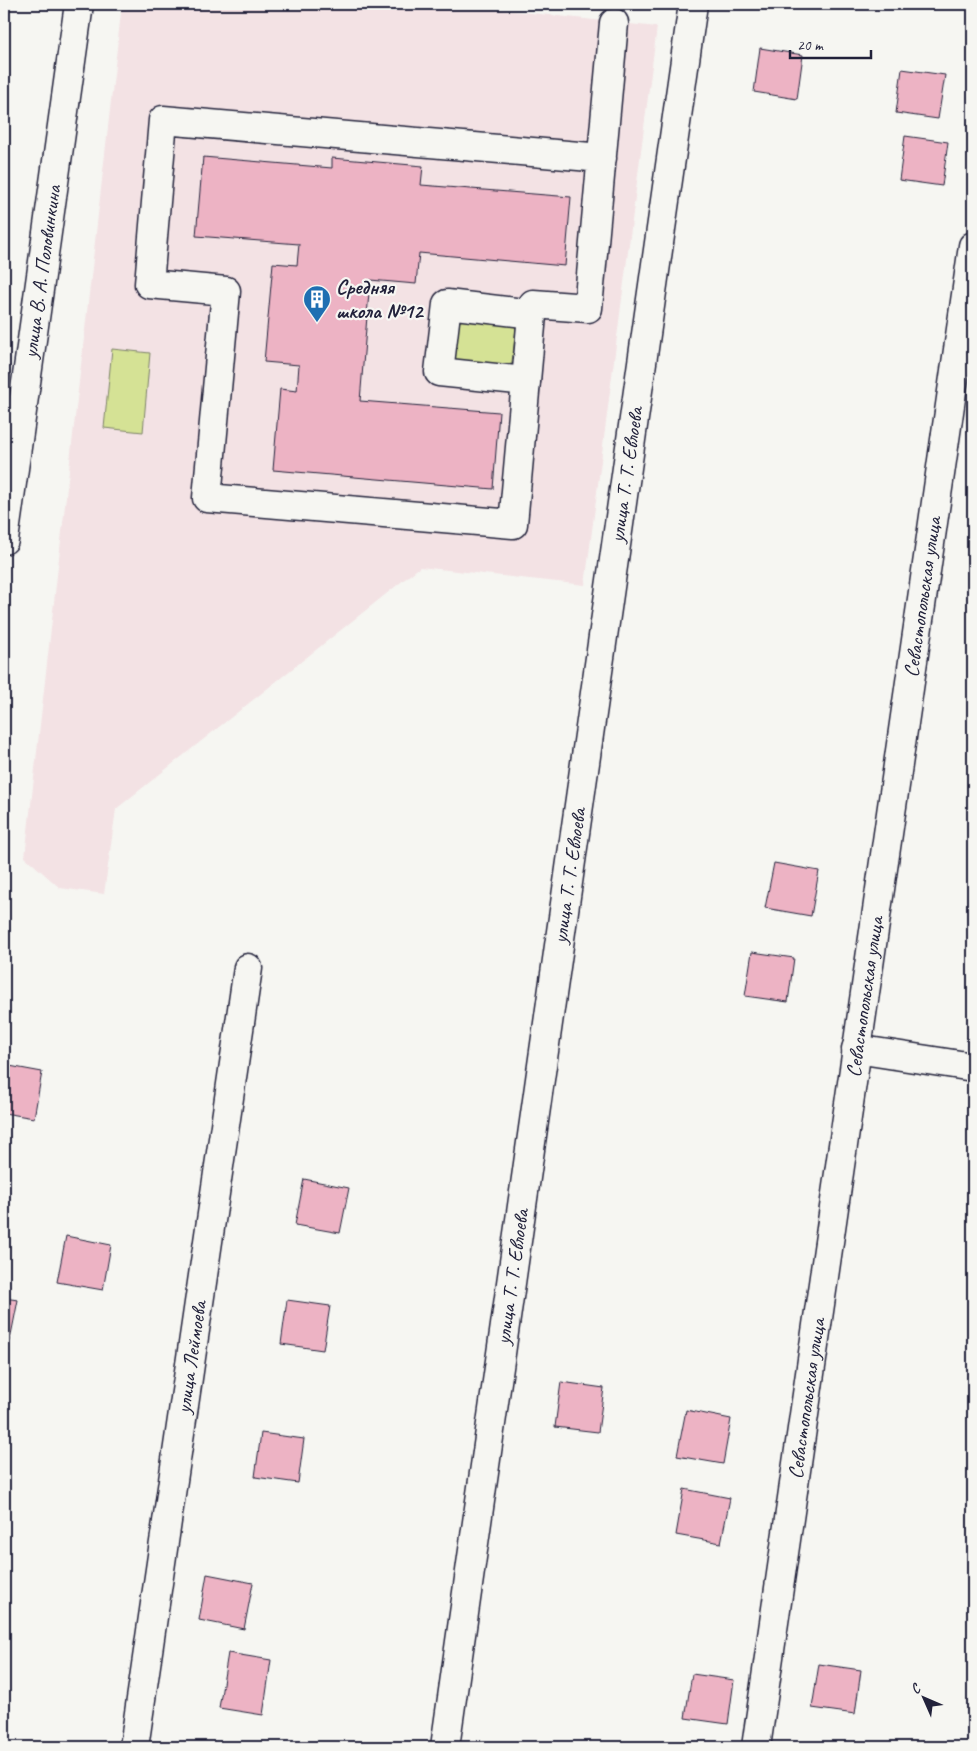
<svg xmlns="http://www.w3.org/2000/svg" width="977" height="1751" font-family="Caveat,sans-serif">
	<style>
		.built { fill: #f3e2e4 }
		.green { fill: #d5e295; stroke: #7c8268 }
		.building { fill: #edb3c4; stroke: #22223b }
		.lines { fill: none; stroke-linecap: round; stroke-linejoin: round }
		.minor-casing { stroke: #22223b; stroke-width: 31 }
		.minor { stroke: #f6f6f2; stroke-width: 28 }
		.labels { text-anchor: middle; dominant-baseline: central; stroke-width: 4.5; stroke-linejoin: round; paint-order: stroke }
		.street-label { font-size: 21px; fill: #22223b; stroke: #f6f6f2 }
		.poi-label { font-size: 21px; font-weight: bold; fill: #22223b; stroke: #f6f6f2; text-anchor: start }
	</style>
	<rect width="100%" height="100%" fill="#f6f6f2"/>
	<filter id="ink" filterUnits="userSpaceOnUse"><feTurbulence type="fractalNoise" baseFrequency=".02" numOctaves="2"/><feDisplacementMap in="SourceGraphic" scale="10" xChannelSelector="R" yChannelSelector="G"/><feConvolveMatrix kernelMatrix="1 2 1 2 8 2 1 2 1" color-interpolation-filters="sRGB"/></filter>
	<g filter="url(#ink)">
		<polygon class="built" points="122,4 449,4 657,27 585,585 420,567 116,809 104,894 60,888 25,857"/>
		<g class="green">
			<polygon points="454,313 517,320 511,370 449,364"/>
			<polygon points="112,349 150,353 143,432 104,428"/>
		</g>
		<g class="building">
			<polygon points="760,48 803,55 797,99 754,92"/>
			<polygon points="902,69 945,75 938,119 896,113"/>
			<polygon points="905,136 948,142 942,186 899,180"/>
			<polygon points="203,157 332,168 332,158 423,166 421,185 571,197 565,266 419,253 416,284 370,280 360,401 499,412 493,489 273,470 280,389 297,391 299,365 264,362 273,263 297,265 299,244 196,236"/>
			<polygon points="774,863 819,871 811,916 765,908"/>
			<polygon points="752,952 794,958 788,1002 745,996"/>
			<polygon points="4,1065 42,1072 34,1118 4,1113"/>
			<polygon points="304,1179 349,1188 340,1233 295,1225"/>
			<polygon points="66,1236 111,1245 103,1290 57,1282"/>
			<polygon points="4,1298 18,1300 9,1345 4,1344"/>
			<polygon points="287,1300 330,1306 323,1350 281,1344"/>
			<polygon points="561,1382 604,1388 598,1432 555,1427"/>
			<polygon points="686,1410 731,1419 723,1464 677,1456"/>
			<polygon points="261,1433 304,1439 298,1483 255,1477"/>
			<polygon points="684,1489 730,1498 721,1543 676,1535"/>
			<polygon points="207,1574 253,1583 244,1629 199,1620"/>
			<polygon points="228,1653 271,1660 263,1715 219,1708"/>
			<polygon points="819,1664 861,1670 855,1714 812,1708"/>
			<polygon points="692,1674 734,1680 728,1724 685,1718"/>
		</g>
		<g class="lines">
			<g class="minor-casing">
				<g id="minor">
					<polyline points="602,158 163,120 149,284 226,291 207,498 513,524 533,304 588,308 614,23"/>
					<polyline points="526,381 439,372 447,304 532,314"/>
					<path id="s1" d="M4 540 79 4"/>
					<polyline points="856,1049 973,1067"/>
					<path id="s2" d="M134 1747 248 968"/>
					<path id="s3" d="M445 1747 693 4"/>
					<path id="s4" d="M756 1747 973 246"/>
				</g>
			</g>
			<use href="#minor" class="minor"/>
		</g>
	</g>
	<defs>
		<g id="building-pin" transform="scale(1.4375)"><path d="M0 17L-7.5 6A9.5 9.5 0 1 1 7.5 6Z" fill="#1f6fb2" stroke="#f6f6f2"/><path d="M-4-6H4V6H1V3H-1V6H-4ZM-2.5-4.3h1.7v1.8h-1.7ZM.8-4.3h1.7v1.8H.8ZM-2.5-1h1.7V.8h-1.7ZM.8-1h1.7V.8H.8Z" fill="#fff"/></g>
	</defs>
	<g fill-rule="evenodd">
		<use href="#building-pin" x="317" y="299"/>
	</g>
	<g class="labels">
		<g class="street-label">
			<text stroke="none"><textPath href="#s1" startOffset="271">улица В. А. Половинкина</textPath></text>
			<text stroke="none"><textPath href="#s3" startOffset="1285">улица Т. Т. Евлоева</textPath></text>
			<text stroke="none"><textPath href="#s4" startOffset="1162">Севастопольская улица</textPath></text>
			<text stroke="none"><textPath href="#s3" startOffset="880">улица Т. Т. Евлоева</textPath></text>
			<text stroke="none"><textPath href="#s4" startOffset="758">Севастопольская улица</textPath></text>
			<text stroke="none"><textPath href="#s3" startOffset="475">улица Т. Т. Евлоева</textPath></text>
			<text stroke="none"><textPath href="#s2" startOffset="394">улица Леймоева</textPath></text>
			<text stroke="none"><textPath href="#s4" startOffset="352">Севастопольская улица</textPath></text>
		</g>
		<g class="poi-label">
			<text x="336" y="287">Средняя<tspan x="336" dy="24">школа №12</tspan></text>
		</g>
	</g>
	<rect width="977" height="1751" fill="none" stroke="#f6f6f2" stroke-width="20"/>
	<rect x="10" y="10" width="957" height="1731" fill="none" stroke="#22223b" stroke-width="2" filter="url(#ink)"/>
	<g transform="translate(924 1698) rotate(315)" stroke="#f6f6f2" stroke-width="4" paint-order="stroke">
	<path d="M0-4L9 19L0 12L-9 19Z" fill="#22223b"/>
	<text y="-8" font-size="14" font-weight="bold" text-anchor="middle" fill="#22223b">С</text>
	</g>
	<path d="M790 50v8h81v-8" fill="none" stroke="#22223b" stroke-width="2.5"/>
	<text x="797" y="50" font-size="15" fill="#22223b" stroke="#f6f6f2" stroke-width="4" paint-order="stroke">20 m</text>
</svg>
